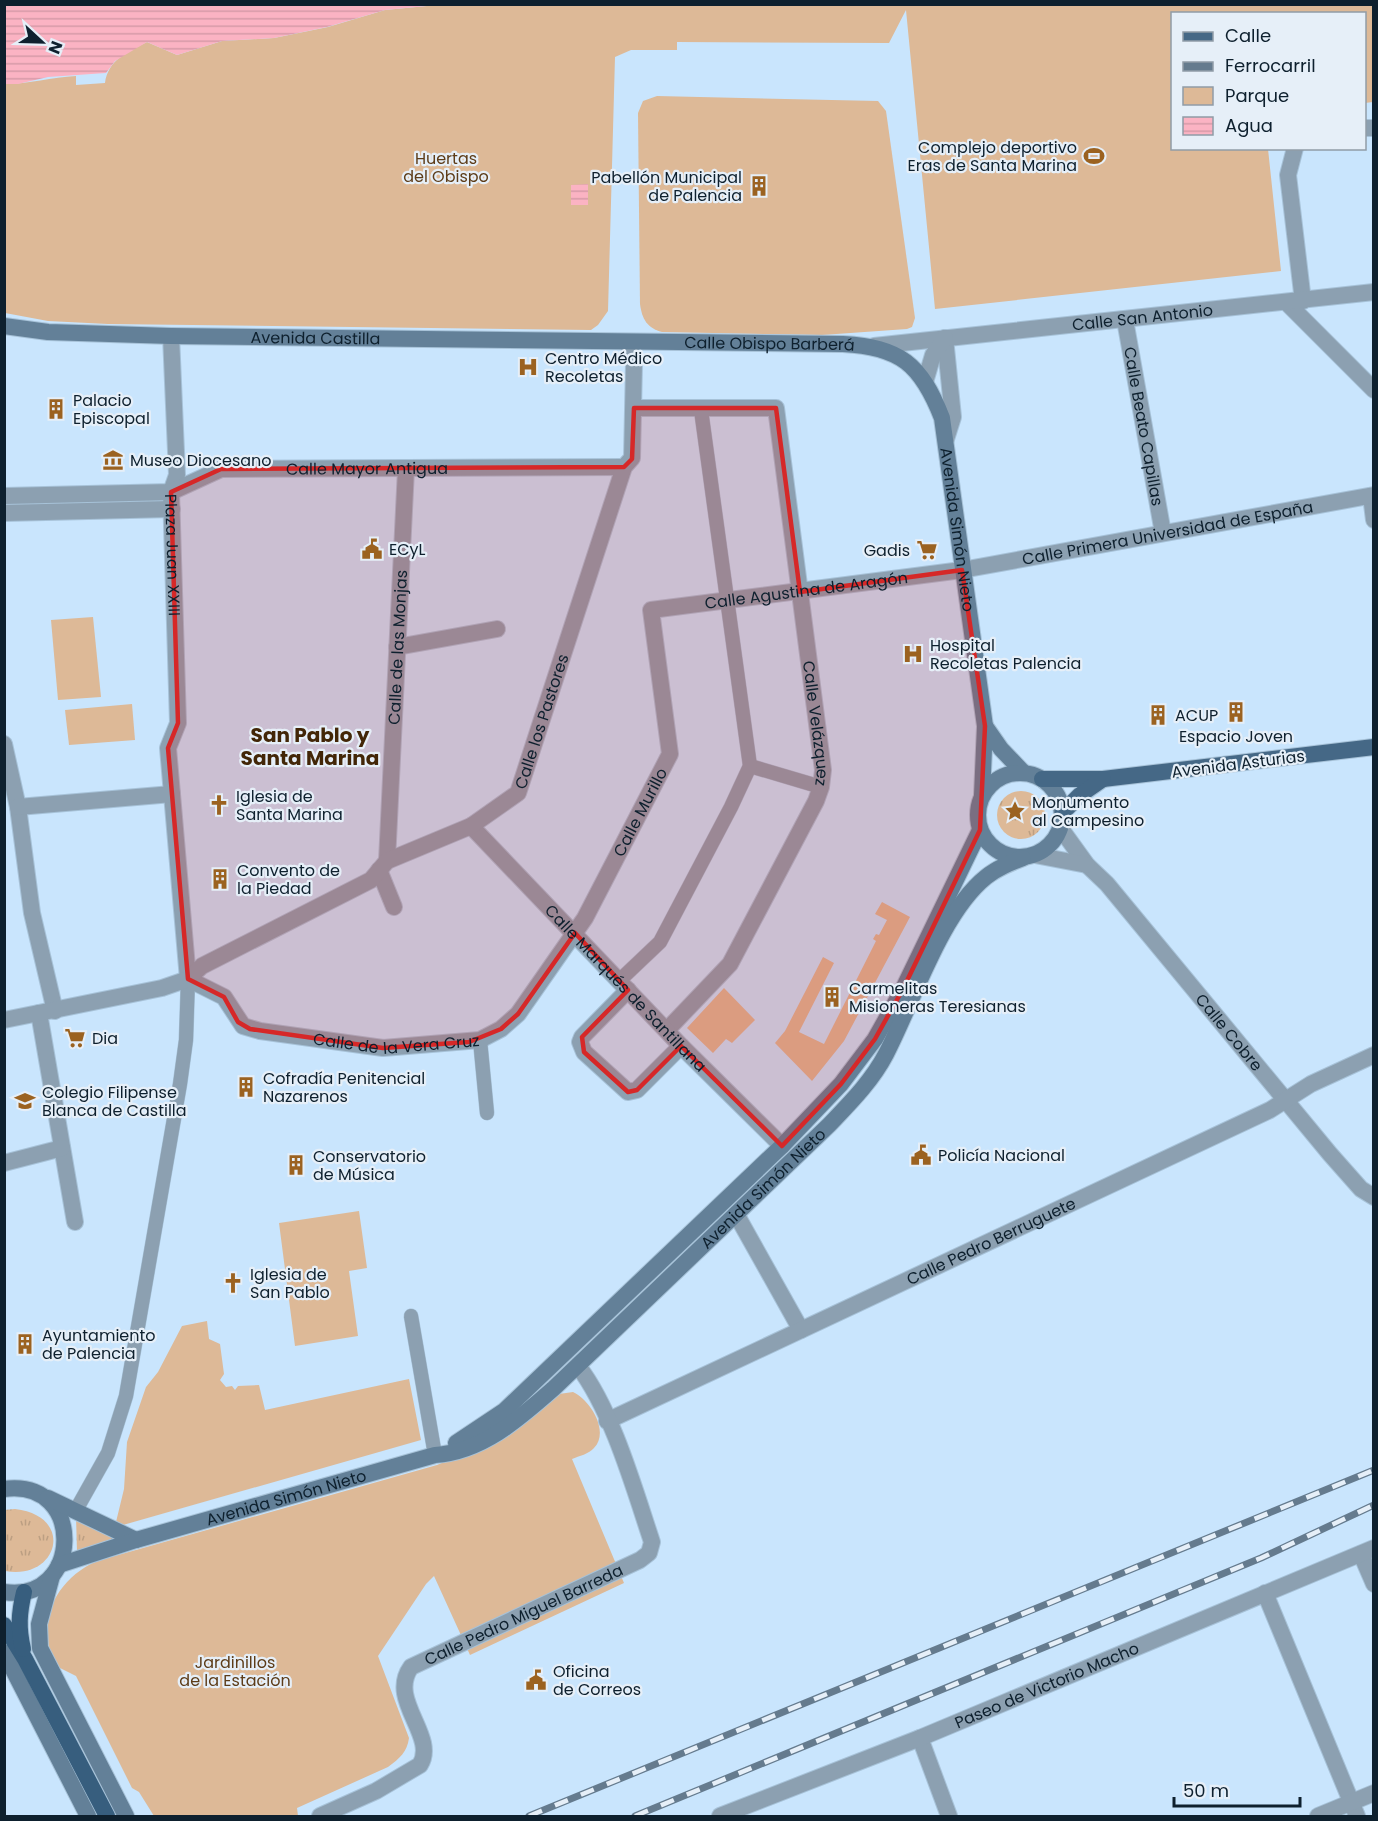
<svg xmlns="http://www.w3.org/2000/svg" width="1378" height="1821" font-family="Poppins,sans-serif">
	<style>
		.grass { fill: url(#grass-tufts) }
		.green { fill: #ddb997 }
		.water { fill: url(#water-rules) }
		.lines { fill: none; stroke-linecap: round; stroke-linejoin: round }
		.pedestrian-casing { stroke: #a7c2d8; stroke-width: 15 }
		.minor-casing { stroke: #a7c2d8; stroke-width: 18 }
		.secondary-casing { stroke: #a7c2d8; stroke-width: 18 }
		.primary-casing { stroke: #a7c2d8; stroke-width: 18 }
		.trunk-casing { stroke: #a7c2d8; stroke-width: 18 }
		.pedestrian { stroke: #8ca0b1; stroke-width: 14 }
		.minor { stroke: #8ca0b1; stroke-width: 16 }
		.secondary { stroke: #638098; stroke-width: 16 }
		.primary { stroke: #456886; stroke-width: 16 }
		.trunk { stroke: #375e7e; stroke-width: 16 }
		.rail-casing { stroke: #657b8e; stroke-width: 7 }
		.rail { stroke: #e6eff8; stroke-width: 4.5; stroke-dasharray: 14; stroke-linecap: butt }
		.marked { fill: #d62828; fill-opacity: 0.2; stroke: #d62828; stroke-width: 4.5; stroke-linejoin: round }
		.labels { text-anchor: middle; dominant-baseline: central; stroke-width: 4.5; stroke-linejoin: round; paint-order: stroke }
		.poi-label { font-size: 16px; fill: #0e202e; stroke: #e6eff8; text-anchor: start }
		.park-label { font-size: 16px; fill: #5d3c18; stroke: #e6eff8 }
		.street-label { font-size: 16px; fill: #0e202e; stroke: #e6eff8 }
		.quarter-label { font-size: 20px; font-weight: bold; fill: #422607; stroke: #e6eff8 }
	</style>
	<defs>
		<pattern id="grass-tufts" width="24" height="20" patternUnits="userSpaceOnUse" patternTransform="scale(1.5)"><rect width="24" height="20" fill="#ddb997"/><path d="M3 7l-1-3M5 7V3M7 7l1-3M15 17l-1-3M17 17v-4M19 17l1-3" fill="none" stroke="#bc9f82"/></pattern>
		<pattern id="water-rules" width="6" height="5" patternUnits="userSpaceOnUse" patternTransform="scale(1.5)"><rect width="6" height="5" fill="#fbb3c3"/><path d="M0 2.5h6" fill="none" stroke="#d69aa8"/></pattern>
	</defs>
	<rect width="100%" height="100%" fill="#c9e5fd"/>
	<g class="grass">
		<circle cx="1021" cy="815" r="24"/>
		<path d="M15 1509C76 1516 58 1581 5 1571L4 1510Z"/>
		<polygon points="76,1516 119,1539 77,1552"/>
	</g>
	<g class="green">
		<path d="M437 5H1373V102L1365 103 1364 14H1172V148L1268 149 1281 271 935 309 906 10 889 43 677 42V50H631L615 57 608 311 598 325 591 330 108 324 48 321 5 313 4 84C29 84 52 77 76 76V85L105 83C108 60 128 51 147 42L177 55 222 41 274 38 328 27 385 10Z"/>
		<path d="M657 96 878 101 886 111 915 318 912 327 907 329 822 335 662 332C647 328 642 319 640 304L638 113 643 101Z"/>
		<polygon points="93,617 101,697 58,700 51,620"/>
		<polygon points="132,704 135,740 69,745 65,710"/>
		<polygon points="882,902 910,917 844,1041 812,1081 775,1043 785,1031 823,957 834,963 799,1032 824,1044 876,941 873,939 876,934 879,935 887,920 875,914"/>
		<polygon points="724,988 755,1020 732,1043 726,1039 713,1053 687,1028"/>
		<polygon points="359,1211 367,1268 349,1271 358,1336 295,1346 279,1223"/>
		<polygon points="207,1321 209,1339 220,1344 224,1374 220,1380 226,1387 232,1386 235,1390 238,1386 259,1385 265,1410 409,1379 421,1440 123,1525 116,1522 124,1489 127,1442 146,1387 158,1372 182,1326"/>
		<path d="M573 1392C590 1400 610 1431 594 1448 589 1454 579 1456 572 1459L624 1583 470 1655 434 1576 426 1584 378 1656 409 1738C407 1752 400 1758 388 1767L297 1808 298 1816H154L139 1792 132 1788 76 1676 52 1664C35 1622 56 1579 97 1561L437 1465 468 1452 559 1394Z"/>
	</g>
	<g class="water">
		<polygon points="5,4 437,4 437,5 385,10 327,27 274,38 222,41 177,55 147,42 115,61 106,73 48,77 18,84 5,84"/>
		<polygon points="588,184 588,205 571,205 571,185"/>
	</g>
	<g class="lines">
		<g class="pedestrian-casing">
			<g id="pedestrian">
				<polyline points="750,766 821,787"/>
				<polyline points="620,980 660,942 731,807 750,766 701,410"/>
				<polyline points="480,1040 487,1113"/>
				<polyline points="411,1316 435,1455"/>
				<polyline points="76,1510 108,1453 126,1396 180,1084 186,1040 188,979"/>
			</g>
		</g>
		<g class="minor-casing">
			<g id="minor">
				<polyline points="1364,128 1374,128"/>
				<polyline points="1295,148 1288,175 1303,301"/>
				<polyline points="1287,303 1374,390"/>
				<path id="s1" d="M1125 320 1163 533"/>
				<path id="s2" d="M171 336 177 475 171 492 178 723 168 748 188 979"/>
				<polyline points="945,338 953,417 946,439"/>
				<path id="s3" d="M874 346 1374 292"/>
				<polyline points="925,382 933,355 945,338"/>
				<path id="s4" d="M634 408H776L823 770 821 787 816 801 730 964 667 1030"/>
				<path id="s5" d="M4 496 171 492 221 469 624 467"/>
				<polyline points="1371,496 1374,520"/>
				<polyline points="4,513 172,509"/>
				<polyline points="397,647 497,629"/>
				<polyline points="4,744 18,807 32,913 55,1011"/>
				<polyline points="18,807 172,794"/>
				<path id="s6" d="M471 826 681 1046 782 1146"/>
				<path id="s7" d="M1061 829 1087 865 1107 884 1330 1154 1361 1189 1374 1197"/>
				<polyline points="1035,855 1087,865"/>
				<path id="s8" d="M387 861 406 469"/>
				<polyline points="379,870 394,907"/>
				<path id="s9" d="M188 979 224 997 243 1026 260 1031 383 1048 480 1040 501 1029 518 1014 585 918 670 754 651 610 962 570 1374 495"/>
				<polyline points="628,990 582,1037 580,1042 584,1052 628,1092 637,1090 681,1046"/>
				<polyline points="39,1013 75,1222"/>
				<path id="s10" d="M4 1020 162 988 188 979 202 966 371 880 387 861 471 826 518 793 624 467 632 458 634 363 628 343"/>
				<polyline points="4,1163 62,1148"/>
				<polyline points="736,1214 801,1330"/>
				<path id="s11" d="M607 1421 1270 1110 1311 1084 1374 1055"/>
				<polyline points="1361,1554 1374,1584"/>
				<polyline points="1265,1593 1357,1816"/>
				<polyline points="920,1738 949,1816"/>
				<path id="s12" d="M320 1816 376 1791 420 1765C438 1736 387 1700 411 1667L640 1560 649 1553 652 1542C634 1488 612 1410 578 1366"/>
				<path id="s13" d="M720 1816 920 1738 1374 1548"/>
				<polyline points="1318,1816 1374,1793"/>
			</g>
		</g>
		<g class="secondary-casing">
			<g id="secondary">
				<path id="s14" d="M4 326 48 332 171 336 843 344C900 347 921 364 942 418L985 726 982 795"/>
				<polyline points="985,726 1001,749 1023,772"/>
				<circle cx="1020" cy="815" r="42"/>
				<polyline points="456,1443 504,1411 782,1146 841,1084 875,1039 903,989 980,830"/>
				<path d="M4 1489C87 1478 82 1604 4 1592"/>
				<polyline points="48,1498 136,1540"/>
				<path id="s15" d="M59 1565 136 1540 435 1455C482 1452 519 1419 553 1389L829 1125C850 1103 872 1081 886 1054 913 1002 941 913 986 877 997 868 1010 863 1023 858"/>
				<polyline points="52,1576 39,1624 40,1648 126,1816"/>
				<polyline points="4,1652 88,1816"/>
			</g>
		</g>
		<g class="primary-casing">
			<g id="primary">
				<polyline points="1042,779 1103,779 1374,747"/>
				<polyline points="1063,812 1080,795 1103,779"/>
			</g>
		</g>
		<g class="trunk-casing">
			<g id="trunk">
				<polyline points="4,1625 25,1659 107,1816"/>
				<path d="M23 1649C18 1628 19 1613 24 1592"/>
			</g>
		</g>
		<use href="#pedestrian" class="pedestrian"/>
		<use href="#minor" class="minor"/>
		<use href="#secondary" class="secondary"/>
		<use href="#primary" class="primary"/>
		<use href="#trunk" class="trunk"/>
		<g class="rail-casing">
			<g id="rail">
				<polyline points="529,1816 1374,1470"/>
				<polyline points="635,1816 1261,1558 1374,1505"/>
			</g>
		</g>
		<use href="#rail" class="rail"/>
	</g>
	<path class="marked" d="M634 408H776L800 592 962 570 985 726 980 830 903 989 875 1039 841 1084 782 1146 681 1046 637 1090 628 1092 584 1052 582 1037 628 990 575 933 518 1014 501 1029 469 1042 383 1048 250 1029 238 1022 224 997 188 979 168 748 178 723 171 492 221 469 624 467 632 459Z"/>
	<defs>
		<g id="stadium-bare" transform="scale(1.62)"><path d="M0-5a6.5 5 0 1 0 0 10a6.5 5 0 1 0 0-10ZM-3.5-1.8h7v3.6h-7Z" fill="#9b6220" stroke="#e6eff8" stroke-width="2.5" paint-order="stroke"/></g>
		<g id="building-bare" transform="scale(1.62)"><path d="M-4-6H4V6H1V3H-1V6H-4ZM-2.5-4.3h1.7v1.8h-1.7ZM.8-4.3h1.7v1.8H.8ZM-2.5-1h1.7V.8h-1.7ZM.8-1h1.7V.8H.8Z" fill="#9b6220" stroke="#e6eff8" stroke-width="2.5" paint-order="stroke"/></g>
		<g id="hospital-bare" transform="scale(1.62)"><path d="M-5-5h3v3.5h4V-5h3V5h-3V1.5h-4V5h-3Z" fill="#9b6220" stroke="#e6eff8" stroke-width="2.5" paint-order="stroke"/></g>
		<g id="museum-bare" transform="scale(1.62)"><path d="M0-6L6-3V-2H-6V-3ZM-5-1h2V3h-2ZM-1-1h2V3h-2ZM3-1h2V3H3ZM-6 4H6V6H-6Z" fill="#9b6220" stroke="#e6eff8" stroke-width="2.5" paint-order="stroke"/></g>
		<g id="civic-bare" transform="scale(1.62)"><path d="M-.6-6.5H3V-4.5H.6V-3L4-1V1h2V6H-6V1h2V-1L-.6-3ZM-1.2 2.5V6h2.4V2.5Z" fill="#9b6220" stroke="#e6eff8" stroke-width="2.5" paint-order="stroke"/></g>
		<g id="supermarket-bare" transform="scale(1.62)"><path d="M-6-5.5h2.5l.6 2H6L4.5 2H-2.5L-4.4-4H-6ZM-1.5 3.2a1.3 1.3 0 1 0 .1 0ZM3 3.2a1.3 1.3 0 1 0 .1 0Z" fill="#9b6220" stroke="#e6eff8" stroke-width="2.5" paint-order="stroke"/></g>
		<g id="church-bare" transform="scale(1.62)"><path d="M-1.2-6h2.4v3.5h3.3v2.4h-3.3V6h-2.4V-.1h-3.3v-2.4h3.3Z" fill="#9b6220" stroke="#e6eff8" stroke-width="2.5" paint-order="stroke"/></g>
		<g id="sight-bare" transform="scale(1.62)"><path d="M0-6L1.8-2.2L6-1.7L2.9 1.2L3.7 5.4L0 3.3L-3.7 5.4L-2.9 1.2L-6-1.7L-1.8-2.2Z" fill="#9b6220" stroke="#e6eff8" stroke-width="2.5" paint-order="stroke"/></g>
		<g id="school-bare" transform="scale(1.62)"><path d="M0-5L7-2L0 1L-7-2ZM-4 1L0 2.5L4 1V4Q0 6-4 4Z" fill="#9b6220" stroke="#e6eff8" stroke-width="2.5" paint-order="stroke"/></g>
	</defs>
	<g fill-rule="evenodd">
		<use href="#stadium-bare" x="1094" y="156"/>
		<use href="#building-bare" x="759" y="186"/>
		<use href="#hospital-bare" x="528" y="367"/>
		<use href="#building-bare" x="56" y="409"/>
		<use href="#museum-bare" x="113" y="460"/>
		<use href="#civic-bare" x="372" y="549"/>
		<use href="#supermarket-bare" x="927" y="550"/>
		<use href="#hospital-bare" x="913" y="654"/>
		<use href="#building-bare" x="1236" y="712"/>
		<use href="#building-bare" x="1158" y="715"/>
		<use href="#church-bare" x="219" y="805"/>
		<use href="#sight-bare" x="1015" y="811"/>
		<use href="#building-bare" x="220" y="879"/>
		<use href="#building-bare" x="832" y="997"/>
		<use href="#supermarket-bare" x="75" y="1038"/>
		<use href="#building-bare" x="246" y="1087"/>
		<use href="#school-bare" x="25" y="1101"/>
		<use href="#civic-bare" x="921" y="1155"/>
		<use href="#building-bare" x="296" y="1165"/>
		<use href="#church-bare" x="233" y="1283"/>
		<use href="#building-bare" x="25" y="1344"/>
		<use href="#civic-bare" x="536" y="1680"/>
	</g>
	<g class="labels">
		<g class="poi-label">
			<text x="1077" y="147" text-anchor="end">Complejo deportivo<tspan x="1077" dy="18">Eras de Santa Marina</tspan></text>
			<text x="742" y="177" text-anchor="end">Pabellón Municipal<tspan x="742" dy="18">de Palencia</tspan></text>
			<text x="545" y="358">Centro Médico<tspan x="545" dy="18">Recoletas</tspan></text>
			<text x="73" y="400">Palacio<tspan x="73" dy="18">Episcopal</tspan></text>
			<text x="130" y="460">Museo Diocesano</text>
			<text x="389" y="549">ECyL</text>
			<text x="910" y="550" text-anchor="end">Gadis</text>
			<text x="930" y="645">Hospital<tspan x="930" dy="18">Recoletas Palencia</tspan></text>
			<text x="1175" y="715">ACUP</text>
			<text x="1236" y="736" text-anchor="middle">Espacio Joven</text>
			<text x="236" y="796">Iglesia de<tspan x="236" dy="18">Santa Marina</tspan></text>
			<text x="1032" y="802">Monumento<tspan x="1032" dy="18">al Campesino</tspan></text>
			<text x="237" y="870">Convento de<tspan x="237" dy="18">la Piedad</tspan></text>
			<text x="849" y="988">Carmelitas<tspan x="849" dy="18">Misioneras Teresianas</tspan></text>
			<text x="92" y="1038">Dia</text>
			<text x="263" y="1078">Cofradía Penitencial<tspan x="263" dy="18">Nazarenos</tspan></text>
			<text x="42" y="1092">Colegio Filipense<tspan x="42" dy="18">Blanca de Castilla</tspan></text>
			<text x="938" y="1155">Policía Nacional</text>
			<text x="313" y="1156">Conservatorio<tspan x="313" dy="18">de Música</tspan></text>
			<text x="250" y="1274">Iglesia de<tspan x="250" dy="18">San Pablo</tspan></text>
			<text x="42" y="1335">Ayuntamiento<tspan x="42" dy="18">de Palencia</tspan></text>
			<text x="553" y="1671">Oficina<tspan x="553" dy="18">de Correos</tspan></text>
		</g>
		<g class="park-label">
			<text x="446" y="158">Huertas<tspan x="446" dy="18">del Obispo</tspan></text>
			<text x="235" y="1662">Jardinillos<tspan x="235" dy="18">de la Estación</tspan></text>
		</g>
		<g class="street-label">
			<text stroke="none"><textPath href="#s3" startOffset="270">Calle San Antonio</textPath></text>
			<text stroke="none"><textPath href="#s14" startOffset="312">Avenida Castilla</textPath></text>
			<text stroke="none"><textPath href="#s14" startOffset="766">Calle Obispo Barberá</textPath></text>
			<text stroke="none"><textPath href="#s1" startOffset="108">Calle Beato Capillas</textPath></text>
			<text stroke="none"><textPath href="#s5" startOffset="368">Calle Mayor Antigua</textPath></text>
			<text stroke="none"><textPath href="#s14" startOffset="1086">Avenida Simón Nieto</textPath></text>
			<text stroke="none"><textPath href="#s9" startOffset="1330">Calle Primera Universidad de España</textPath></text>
			<text stroke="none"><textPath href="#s2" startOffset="220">Plaza Juan XXIII</textPath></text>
			<text stroke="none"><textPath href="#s9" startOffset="964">Calle Agustina de Aragón</textPath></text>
			<text stroke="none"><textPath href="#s8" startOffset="214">Calle de las Monjas</textPath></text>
			<text stroke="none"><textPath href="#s10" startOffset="646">Calle los Pastores</textPath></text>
			<text stroke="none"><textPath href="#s4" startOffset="460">Calle Velázquez</textPath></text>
			<text transform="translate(1238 764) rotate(-7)">Avenida Asturias</text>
			<text stroke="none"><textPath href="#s9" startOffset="597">Calle Murillo</textPath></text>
			<text stroke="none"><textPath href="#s6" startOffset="224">Calle Marqués de Santillana</textPath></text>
			<text stroke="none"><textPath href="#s7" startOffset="264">Calle Cobre</textPath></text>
			<text stroke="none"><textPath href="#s9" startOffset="230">Calle de la Vera Cruz</textPath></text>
			<text stroke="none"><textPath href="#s15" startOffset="820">Avenida Simón Nieto</textPath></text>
			<text stroke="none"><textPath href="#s11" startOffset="424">Calle Pedro Berruguete</textPath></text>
			<text stroke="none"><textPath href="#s15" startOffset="237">Avenida Simón Nieto</textPath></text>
			<text stroke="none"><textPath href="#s12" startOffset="340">Calle Pedro Miguel Barreda</textPath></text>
			<text stroke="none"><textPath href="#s13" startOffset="352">Paseo de Victorio Macho</textPath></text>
		</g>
		<g class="quarter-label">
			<text x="310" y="735">San Pablo y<tspan x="310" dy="23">Santa Marina</tspan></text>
		</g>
	</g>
	<rect width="1378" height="1821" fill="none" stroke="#0e202e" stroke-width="12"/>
	<rect x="1171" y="12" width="195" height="138" fill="#e6eff8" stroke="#909ca7" stroke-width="1.5"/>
	<rect x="1183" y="32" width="30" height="9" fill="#456886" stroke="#909ca7" stroke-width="1.5"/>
	<text x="1225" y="42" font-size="18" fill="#0e202e">Calle</text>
	<rect x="1183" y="62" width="30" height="9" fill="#657b8e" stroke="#909ca7" stroke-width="1.5"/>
	<text x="1225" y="72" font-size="18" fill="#0e202e">Ferrocarril</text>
	<rect x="1183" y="87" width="30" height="18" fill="#ddb997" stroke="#909ca7" stroke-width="1.5"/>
	<text x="1225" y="102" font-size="18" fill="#0e202e">Parque</text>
	<rect x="1183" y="117" width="30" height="18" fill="url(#water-rules)" stroke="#909ca7" stroke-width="1.5"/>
	<text x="1225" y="132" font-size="18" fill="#0e202e">Agua</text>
	<g transform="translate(42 42) rotate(112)" stroke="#e6eff8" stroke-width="4.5" paint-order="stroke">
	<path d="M0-4.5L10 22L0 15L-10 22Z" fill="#0e202e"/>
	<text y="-9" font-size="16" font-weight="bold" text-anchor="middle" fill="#0e202e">N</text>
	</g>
	<path d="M1174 1797v9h126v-9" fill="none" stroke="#0e202e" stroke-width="3"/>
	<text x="1183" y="1797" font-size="18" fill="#0e202e" stroke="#e6eff8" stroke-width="4.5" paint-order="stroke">50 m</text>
</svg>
